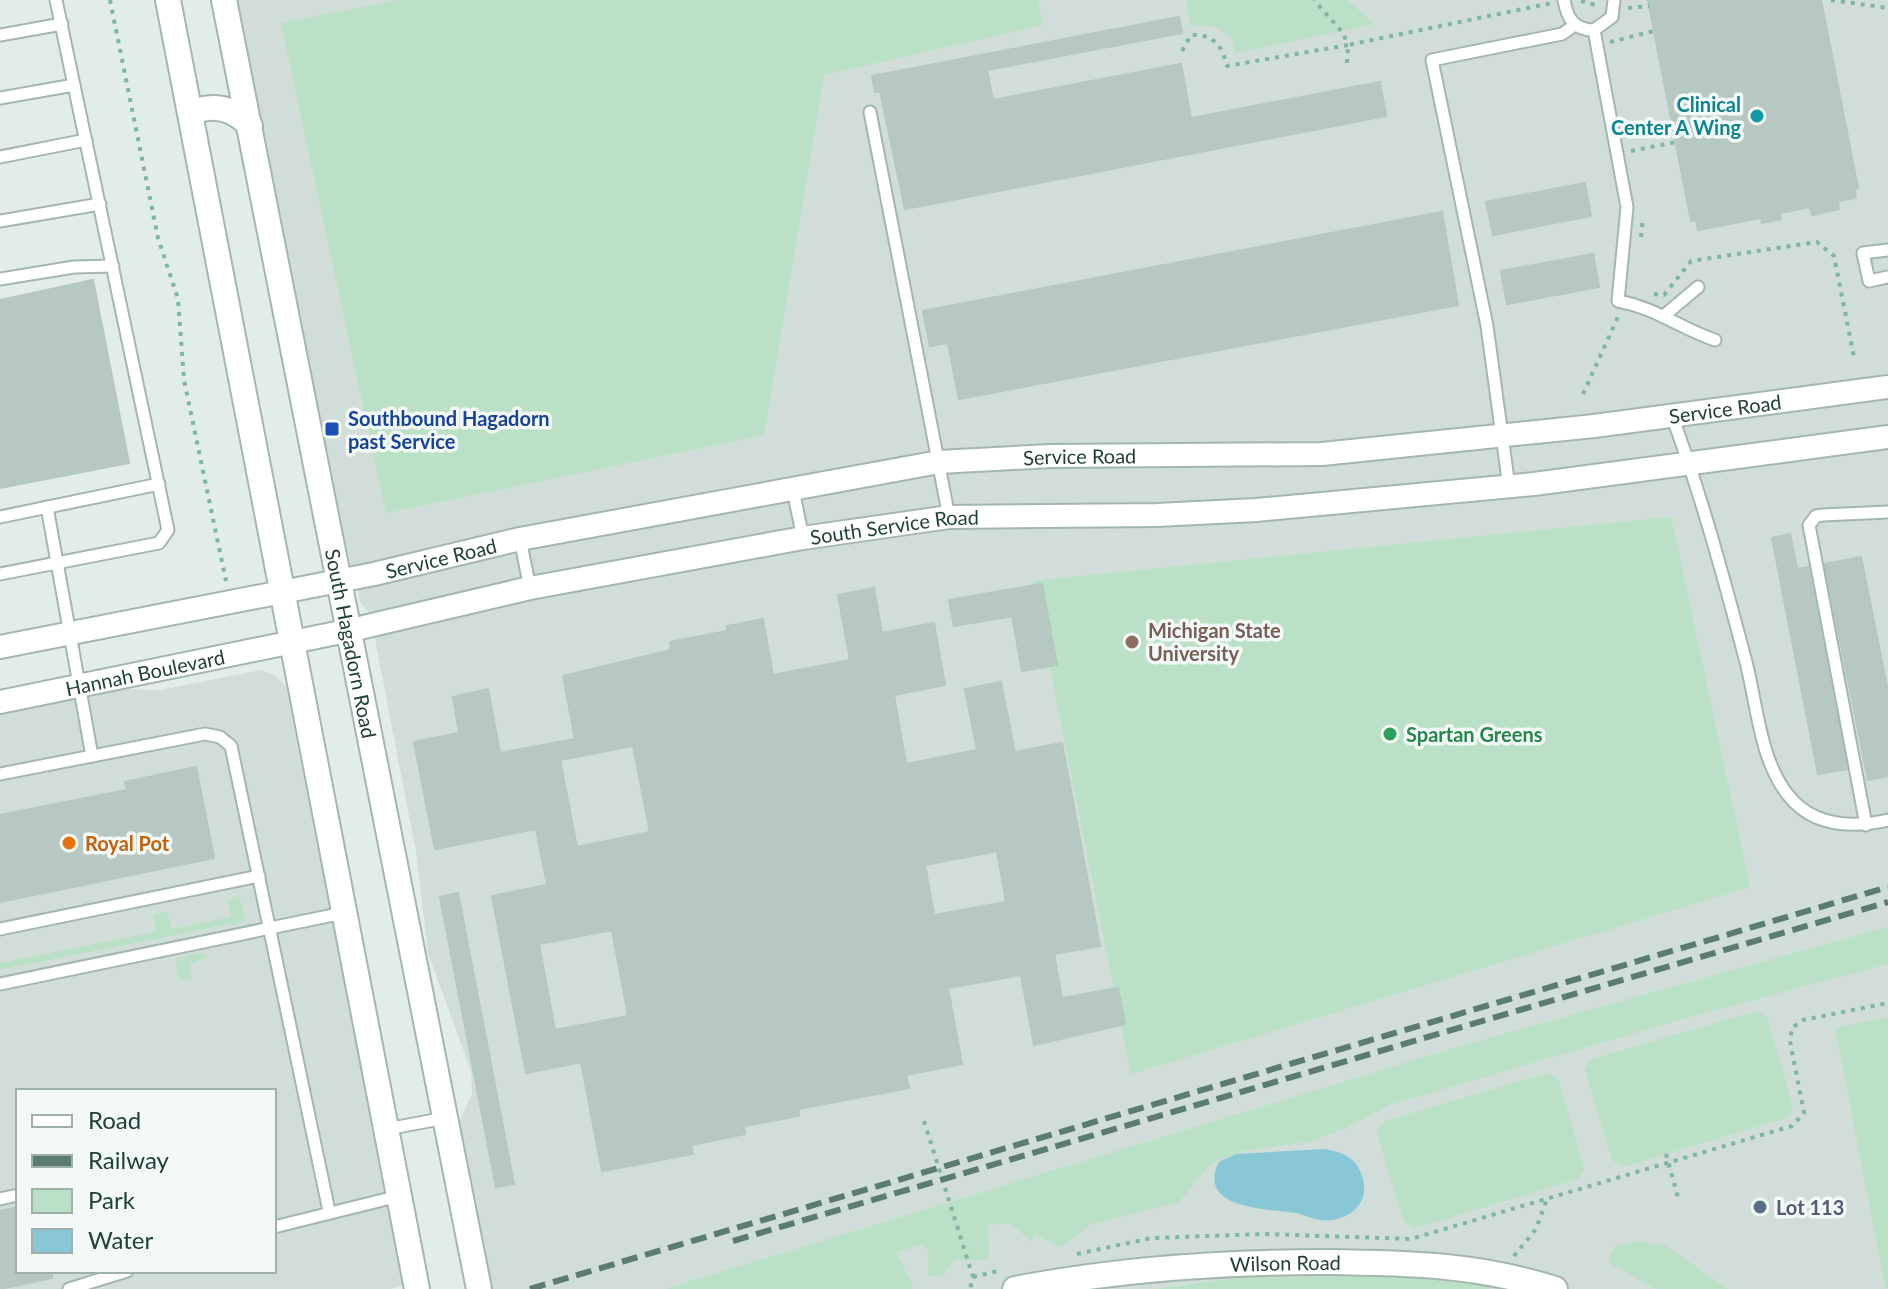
<svg xmlns="http://www.w3.org/2000/svg" width="1888" height="1289" font-family="Lato,sans-serif">
	<style>
		.built { fill: #d0ddd8; fill-rule: evenodd }
		.green { fill: #bae0c5 }
		.water { fill: #87c7d6 }
		.building { fill: #b7c8c2; stroke: #b4c7c0; stroke-width: 2; fill-rule: evenodd }
		.lines { fill: none; stroke-linecap: round; stroke-linejoin: round }
		.service-casing { stroke: #a4b6b0; stroke-width: 15 }
		.minor-casing { stroke: #a4b6b0; stroke-width: 26 }
		.tertiary-casing { stroke: #a4b6b0; stroke-width: 28 }
		.path { stroke: #80b3a4; stroke-width: 4; stroke-dasharray: 4 6; stroke-linecap: butt }
		.service { stroke: #fff; stroke-width: 11 }
		.minor { stroke: #fff; stroke-width: 22 }
		.tertiary { stroke: #fff; stroke-width: 24 }
		.rail { stroke: #5b7b73; stroke-width: 6; stroke-dasharray: 16 8; stroke-linecap: butt }
		.culture-dot { fill: #0f9aa8; stroke: #f3f9f6; stroke-width: 3 }
		.transit-dot { fill: #1a4fb4; stroke: #f3f9f6; stroke-width: 3 }
		.education-dot { fill: #8d6e63; stroke: #f3f9f6; stroke-width: 3 }
		.leisure-dot { fill: #2e9e5b; stroke: #f3f9f6; stroke-width: 3 }
		.food-dot { fill: #e8710a; stroke: #f3f9f6; stroke-width: 3 }
		.service-dot { fill: #5c6f8a; stroke: #f3f9f6; stroke-width: 3 }
		.labels { text-anchor: middle; dominant-baseline: central; stroke-width: 7; stroke-linejoin: round; paint-order: stroke }
		.culture-label { font-size: 20px; font-weight: bold; fill: #0d838f; stroke: #f3f9f6; text-anchor: end }
		.street-label { font-size: 20px; fill: #214038; stroke: #f3f9f6 }
		.transit-label { font-size: 20px; font-weight: bold; fill: #164399; stroke: #f3f9f6; text-anchor: start }
		.education-label { font-size: 20px; font-weight: bold; fill: #785e54; stroke: #f3f9f6; text-anchor: start }
		.leisure-label { font-size: 20px; font-weight: bold; fill: #27864d; stroke: #f3f9f6; text-anchor: start }
		.food-label { font-size: 20px; font-weight: bold; fill: #c56008; stroke: #f3f9f6; text-anchor: start }
		.service-label { font-size: 20px; font-weight: bold; fill: #4e5e75; stroke: #f3f9f6; text-anchor: start }
	</style>
	<rect width="100%" height="100%" fill="#e2ede9"/>
	<g class="built">
		<polygon points="236,0 1888,0 1888,1289 490,1289 458,1125 472,1094 471,1071 428,953 416,852 370,613 361,604 347,549"/>
		<path d="M261 670 275 675 286 687 404 1285 390 1289H0V711L113 689 160 690ZM18 1091H274V1271H18Z"/>
	</g>
	<g class="green">
		<polygon points="399,0 1038,0 1043,25 824,75 764,435 386,513 281,23"/>
		<path d="M1186 0H1347L1375 24 1235 53 1233 38C1218 28 1209 22 1191 27Z"/>
		<polygon points="1671,517 1750,887 1131,1074 1033,581"/>
		<polygon points="239,896 246,921 0,970 0,963 155,932 154,914 167,912 172,929 231,917 228,899"/>
		<polygon points="1888,927 1888,964 1693,1016 1389,1105 1344,1129 1308,1142 1242,1151 1211,1163 1179,1202 1090,1225 1061,1247 1036,1235 1031,1241 1010,1223 987,1225 990,1248 987,1260 955,1260 942,1276 928,1276 929,1251 923,1245 896,1252 914,1289 665,1289 1464,1045"/>
		<polygon points="201,953 207,957 190,964 191,979 179,980 176,959"/>
		<polygon points="1757,1011 1767,1017 1793,1107 1787,1118 1622,1167 1612,1160 1585,1070 1592,1059"/>
		<polygon points="1888,1017 1888,1289 1886,1289 1835,1028"/>
		<polygon points="1547,1073 1558,1079 1584,1168 1578,1179 1415,1228 1404,1222 1377,1133 1382,1122"/>
		<polygon points="1637,1241 1666,1246 1728,1289 1656,1289 1610,1264 1609,1257 1616,1246"/>
		<polygon points="1420,1276 1490,1284 1489,1289 1154,1289 1242,1278"/>
	</g>
	<path class="water" d="M1325 1149C1344 1153 1356 1157 1362 1176 1372 1205 1346 1223 1320 1220 1312 1219 1304 1215 1296 1213 1271 1209 1195 1210 1219 1162L1236 1154Z"/>
	<g class="building">
		<polygon points="1648,0 1821,0 1858,188 1854,189 1856,198 1838,201 1839,209 1812,215 1810,207 1780,213 1781,219 1762,223 1761,218 1698,230 1696,220 1691,221"/>
		<polygon points="1179,17 1182,33 987,70 993,100 1181,64 1191,118 1380,82 1386,116 905,209 880,91 875,92 872,76"/>
		<polygon points="1585,183 1591,216 1493,235 1486,202"/>
		<polygon points="1442,212 1458,305 959,399 948,343 930,346 923,311"/>
		<polygon points="1593,254 1599,287 1507,304 1501,271"/>
		<polygon points="93,280 129,463 0,488 0,300"/>
		<polygon points="1790,534 1797,569 1808,567 1847,769 1818,774 1772,538"/>
		<polygon points="1861,557 1888,692 1888,776 1868,780 1825,564"/>
		<polygon points="1042,584 1057,665 1022,671 1012,616 954,626 949,600"/>
		<path d="M874 588 882 633 934 623 945 685 894 695 906 764 977 750 965 689 1001 682 1015 752 1062 743 1100 946 1054 954 1062 998 1118 988 1125 1024 1034 1045 1021 975 948 988 962 1064 906 1075 909 1088 798 1109 799 1116 744 1126 745 1134 691 1145 693 1154 602 1171 581 1062 526 1073 492 896 547 885 536 829 435 849 414 742 459 733 453 697 488 689 500 753 575 739 563 676 671 650 670 642 727 631V626L763 619 773 675 850 660 838 595ZM633 746 650 832 577 847 560 760ZM997 851 1006 902 934 915 925 865ZM612 930 628 1016 555 1030 539 944Z"/>
		<polygon points="196,767 214,858 0,902 0,815 127,790 125,782"/>
		<polygon points="458,893 514,1184 496,1187 440,897"/>
		<polygon points="18,1207 18,1271 52,1271 52,1278 0,1289 0,1211"/>
	</g>
	<g class="lines">
		<g class="service-casing">
			<g id="service">
				<path d="M1564 0C1567 18 1574 30 1594 30L1612 17 1614 0"/>
				<path d="M1594 30 1627 207 1618 301C1657 308 1679 328 1715 340"/>
				<polyline points="0,35 62,24"/>
				<polyline points="0,98 74,85"/>
				<polyline points="870,112 949,517"/>
				<polyline points="0,157 86,140"/>
				<polyline points="0,221 100,204"/>
				<polyline points="1888,250 1863,253 1869,281 1888,277"/>
				<polyline points="0,279 74,267 113,266"/>
				<polyline points="1666,314 1698,287"/>
				<path d="M1672 416C1702 497 1724 579 1746 662 1757 705 1760 760 1788 795 1813 827 1852 828 1888 820"/>
				<polyline points="1509,487 1487,326 1432,60 1562,34 1575,25"/>
				<polyline points="793,490 803,538"/>
				<polyline points="47,507 92,756"/>
				<polyline points="0,517 159,484"/>
				<polyline points="520,539 530,588"/>
				<polyline points="0,574 159,543 168,530 56,0"/>
				<polyline points="0,774 205,734 220,737 231,746 329,1211"/>
				<polyline points="1866,825 1809,525 1816,516 1823,515 1888,512"/>
				<polyline points="0,929 259,876"/>
				<polyline points="0,984 343,913"/>
				<polyline points="387,1129 445,1118"/>
				<polyline points="0,1199 18,1195"/>
				<polyline points="274,1227 399,1196"/>
				<polyline points="69,1289 127,1271"/>
			</g>
		</g>
		<g class="minor-casing">
			<g id="minor">
				<path id="s1" d="M0 647 374 574 520 539 939 462 1051 456 1322 454 1594 426 1888 387"/>
				<path id="s2" d="M0 702 351 630 530 588 803 538 949 517 1157 515 1256 510 1534 484 1888 437"/>
			</g>
		</g>
		<g class="tertiary-casing">
			<g id="tertiary">
				<polyline points="168,0 417,1289"/>
				<path id="s3" d="M224 0 479 1289"/>
				<path d="M191 113C213 103 234 108 250 126"/>
				<path id="s4" d="M1015 1289C1118 1269 1221 1262 1325 1262 1407 1263 1476 1264 1555 1289"/>
			</g>
		</g>
		<g class="path">
			<polyline points="110,0 158,238 178,299 184,380 226,581"/>
			<polyline points="1831,0 1888,8"/>
			<polyline points="1581,1 1599,6"/>
			<polyline points="1628,8 1649,6"/>
			<polyline points="1610,42 1654,31"/>
			<path d="M1182 51 1191 35C1213 34 1222 45 1227 66L1348 45 1343 33 1314 0"/>
			<polyline points="1347,63 1348,45 1552,3"/>
			<polyline points="1631,151 1676,142"/>
			<polyline points="1641,237 1643,218"/>
			<polyline points="1654,294 1664,295 1691,261 1817,242 1834,256 1854,357"/>
			<polyline points="1583,394 1618,317"/>
			<polyline points="924,1121 973,1277 970,1289"/>
			<polyline points="1666,1154 1679,1201"/>
			<polyline points="1077,1254 1152,1238 1264,1234 1411,1239 1792,1126 1804,1113 1790,1041 1792,1028 1803,1020 1888,1003"/>
			<polyline points="1514,1256 1536,1229 1547,1199"/>
			<polyline points="973,1277 1002,1270"/>
		</g>
		<use href="#service" class="service"/>
		<use href="#minor" class="minor"/>
		<use href="#tertiary" class="tertiary"/>
		<g class="rail">
			<polyline points="733,1241 1888,902"/>
			<polyline points="530,1289 1888,887"/>
		</g>
	</g>
	<circle class="culture-dot" cx="1757" cy="116" r="8"/>
	<rect class="transit-dot" x="324" y="421" width="16" height="16" rx="4"/>
	<circle class="education-dot" cx="1132" cy="642" r="8"/>
	<circle class="leisure-dot" cx="1390" cy="734" r="8"/>
	<circle class="food-dot" cx="69" cy="843" r="8"/>
	<circle class="service-dot" cx="1760" cy="1207" r="8"/>
	<g class="labels">
		<g class="culture-label">
			<text x="1741" y="104">Clinical<tspan x="1741" dy="23">Center A Wing</tspan></text>
		</g>
		<g class="street-label">
			<text stroke="none"><textPath href="#s1" startOffset="1746">Service Road</textPath></text>
			<text stroke="none"><textPath href="#s1" startOffset="1098">Service Road</textPath></text>
			<text stroke="none"><textPath href="#s2" startOffset="912">South Service Road</textPath></text>
			<text stroke="none"><textPath href="#s1" startOffset="450">Service Road</textPath></text>
			<text stroke="none"><textPath href="#s3" startOffset="656">South Hagadorn Road</textPath></text>
			<text stroke="none"><textPath href="#s2" startOffset="148">Hannah Boulevard</textPath></text>
			<text stroke="none"><textPath href="#s4" startOffset="272">Wilson Road</textPath></text>
		</g>
		<g class="transit-label">
			<text x="348" y="418">Southbound Hagadorn<tspan x="348" dy="23">past Service</tspan></text>
		</g>
		<g class="education-label">
			<text x="1148" y="630">Michigan State<tspan x="1148" dy="23">University</tspan></text>
		</g>
		<g class="leisure-label">
			<text x="1406" y="734">Spartan Greens</text>
		</g>
		<g class="food-label">
			<text x="85" y="843">Royal Pot</text>
		</g>
		<g class="service-label">
			<text x="1776" y="1207">Lot 113</text>
		</g>
	</g>
	<rect x="16" y="1089" width="260" height="184" fill="#f3f9f6" stroke="#9fafaa" stroke-width="2"/>
	<rect x="32" y="1115" width="40" height="12" fill="#ffffff" stroke="#9fafaa" stroke-width="2"/>
	<text x="88" y="1129" font-size="24" fill="#214038">Road</text>
	<rect x="32" y="1155" width="40" height="12" fill="#5b7b73" stroke="#9fafaa" stroke-width="2"/>
	<text x="88" y="1169" font-size="24" fill="#214038">Railway</text>
	<rect x="32" y="1189" width="40" height="24" fill="#bae0c5" stroke="#9fafaa" stroke-width="2"/>
	<text x="88" y="1209" font-size="24" fill="#214038">Park</text>
	<rect x="32" y="1229" width="40" height="24" fill="#87c7d6" stroke="#9fafaa" stroke-width="2"/>
	<text x="88" y="1249" font-size="24" fill="#214038">Water</text>
</svg>
